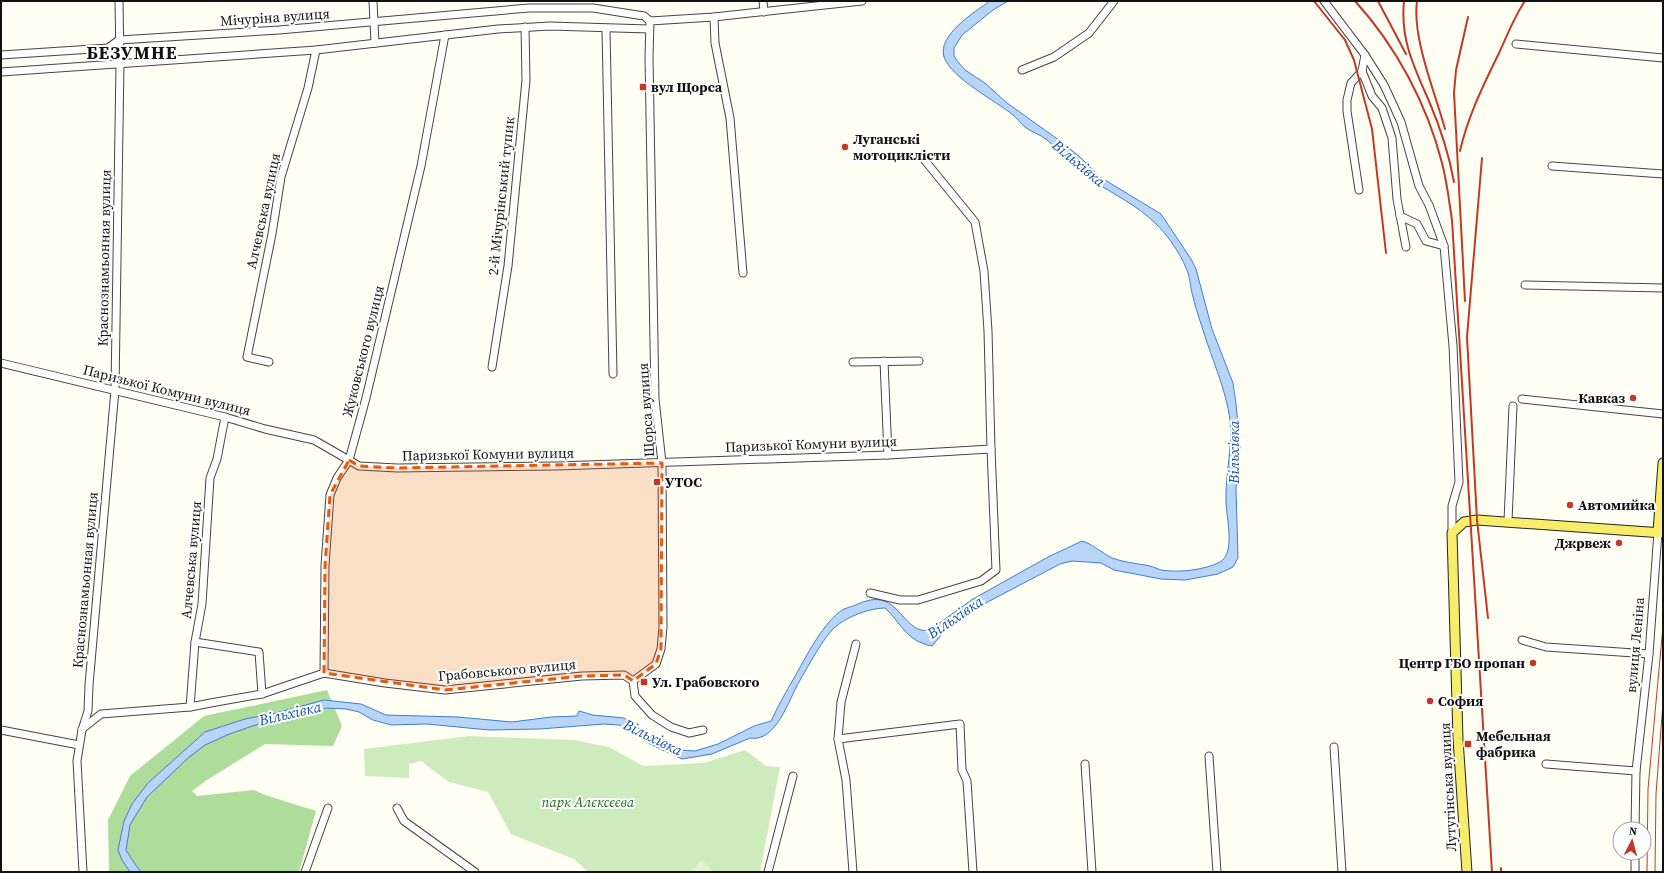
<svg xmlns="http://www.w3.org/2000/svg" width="1664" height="873" font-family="'Source Serif 4',serif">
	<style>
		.green { fill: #cdebbc }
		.forest { fill: #aedc9b }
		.pitch { fill: #e0f2ce }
		.water { fill: #b8d5f7; stroke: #3f7ece }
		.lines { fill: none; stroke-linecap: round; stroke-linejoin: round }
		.minor-casing { stroke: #444; stroke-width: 9 }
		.major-casing { stroke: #222; stroke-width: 11 }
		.minor { stroke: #fff; stroke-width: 7 }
		.major { stroke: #f8ec6b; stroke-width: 9 }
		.tram { stroke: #c33826; stroke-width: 1 }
		.rail { stroke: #c33826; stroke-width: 2 }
		.marked { fill: #e8590c; fill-opacity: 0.2; stroke: #e8590c; stroke-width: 3; stroke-dasharray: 8 5; stroke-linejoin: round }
		.poi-dot { fill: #c33826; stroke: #fff; stroke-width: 1.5 }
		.labels { text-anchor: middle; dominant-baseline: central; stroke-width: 4; stroke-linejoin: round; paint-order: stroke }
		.street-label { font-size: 14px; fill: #111; stroke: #fff }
		.poi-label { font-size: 14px; font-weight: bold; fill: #111; stroke: #fff; text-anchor: start }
		.park-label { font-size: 14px; font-style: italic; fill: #236a1f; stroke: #fff }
		.water-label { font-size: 15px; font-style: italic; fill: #1751a5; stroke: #fff }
		.district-label { font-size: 18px; font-weight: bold; letter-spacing: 1px; fill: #111; stroke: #fff }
	</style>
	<rect width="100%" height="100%" fill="#fffff4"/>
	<polygon class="green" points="469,736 574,740 609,747 643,766 704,763 745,750 766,766 780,767 760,872 588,872 574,859 511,834 488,792 449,782 421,761 409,764 409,778 365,776 364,749"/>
	<polygon class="forest" points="327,690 342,726 333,746 265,744 207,780 192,791 197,796 254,790 265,795 316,811 299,872 109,872 108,820 130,776 204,716"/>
	<polygon class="pitch" points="702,860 714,872 689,872"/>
	<path class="water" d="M990 1H1008L993 10 962 35 954 48V56L958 62 965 70 985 83 1007 103 1063 143 1081 158 1100 177 1161 214 1191 259 1196 269 1212 329 1233 383 1236 404 1240 447 1236 489 1238 558 1233 567 1218 574 1185 580 1161 579 1114 570 1101 563 1072 561 1060 564 980 606 961 618 943 633 932 646C906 641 902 624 885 608 869 608 846 617 834 628 824 637 807 668 799 682 789 699 776 743 750 738L712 754 682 759 650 744 632 731 619 725 604 724 540 729 489 730 427 724 391 725 373 720 359 712 346 709 326 708 252 726 227 735 205 745 188 758 147 797 130 825 126 850 133 861 141 872H130L122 860 118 850 124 821 132 804 148 783 205 732 245 719 276 713 324 700 361 704 386 715 458 717 512 722 551 717 577 716 579 711 593 715 624 718 655 739 679 750 695 751 718 744 754 726 771 721C778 706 786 692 794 678 805 659 824 620 844 609 849 607 854 606 858 604 870 599 879 597 890 604 904 613 913 636 931 629L973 599 1048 557 1082 541C1091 543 1102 553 1112 558 1123 562 1133 563 1145 565 1151 566 1156 568 1161 570 1178 573 1205 570 1220 562 1236 553 1226 517 1226 501 1225 474 1233 448 1230 420 1226 389 1212 360 1203 330 1199 318 1195 306 1192 293 1190 285 1190 276 1186 268 1180 253 1167 234 1155 223 1138 206 1115 195 1095 182 1077 170 1063 153 1047 140 1040 134 1031 132 1025 127 1020 123 1017 118 1013 115 995 100 952 79 944 57 937 35 975 12 990 1Z"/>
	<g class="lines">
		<g class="minor-casing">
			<g id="minor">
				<polyline points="373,1 375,43"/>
				<polyline points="763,1 764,12"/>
				<polyline points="1324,1 1365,55 1362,71 1351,83 1347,100 1347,111 1359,190"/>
				<polyline points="714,17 715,43 730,118 743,273"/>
				<polyline points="650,21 649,58 655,399 662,463 663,627 661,649 656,664 633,681 635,696 652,715 671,727 689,733 703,730"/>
				<polyline points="606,29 613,374"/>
				<polyline points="1516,44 1663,58"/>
				<polyline points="1,55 108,48 119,40 279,30 529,8 593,8 644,16 650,21 714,17 862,1"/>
				<polyline points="1365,55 1384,85 1401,122 1419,186 1429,205 1444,246 1453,346 1459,482 1452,506 1452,533"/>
				<polyline points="1022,70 1054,57 1089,33 1114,1"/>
				<polyline points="1362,71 1372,96 1382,108 1392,138 1397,199 1406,247"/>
				<polyline points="1,72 316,50 498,29 550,26 649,29"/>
				<polyline points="1552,166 1663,174"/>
				<polyline points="1400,216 1417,224 1426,241 1444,246"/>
				<polyline points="1525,285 1663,288"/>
				<polyline points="884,361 888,455"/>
				<polyline points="269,362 247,357 272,234 281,177 308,88 316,50"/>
				<polyline points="853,362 919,361"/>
				<polyline points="1,363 225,417 265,429 314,440 359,466 397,468 557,466 888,455 991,449"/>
				<polyline points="492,367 508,266 526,80 525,27"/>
				<polyline points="1522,399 1663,414"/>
				<polyline points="1508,521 1513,406"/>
				<polyline points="870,593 900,600 918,600 981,581 996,570 991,449 988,331 984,271 975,222 922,157"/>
				<polyline points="1522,640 1546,647 1649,654"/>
				<polyline points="195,642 259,652 262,694"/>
				<polyline points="324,673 325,566 330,495 337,478 349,460 366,398 421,166 445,35"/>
				<polyline points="190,707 195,642 202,604 210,478 217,459 225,417"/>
				<polyline points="82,729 101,714 190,707 216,702 262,694 324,673 385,683 445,690 582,676 624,675 633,681"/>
				<polyline points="1,730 79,745"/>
				<polyline points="838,739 841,702 856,644"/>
				<polyline points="1334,747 1342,872"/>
				<polyline points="1209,756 1217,872"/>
				<polyline points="1085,764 1092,872"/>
				<polyline points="1546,764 1636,771"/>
				<polyline points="397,808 404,821 475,872"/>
				<polyline points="1635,829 1636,771 1649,654 1658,532"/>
				<polyline points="83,872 77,761 82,730 88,711 89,685 115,390 120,63 119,1"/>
				<polyline points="305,872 328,808"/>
				<polyline points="768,872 793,776"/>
				<polyline points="853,872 846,780 838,739 960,724 962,770 967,781 973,872"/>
				<polyline points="1635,872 1635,853"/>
			</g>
		</g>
		<g class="major-casing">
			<g id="major">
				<polyline points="1658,532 1663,463"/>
				<polyline points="1467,872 1458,739 1452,533 1464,522 1477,520 1663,533"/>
			</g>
		</g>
		<use href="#minor" class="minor"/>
		<use href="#major" class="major"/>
		<g class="tram">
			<polyline points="1647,872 1648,789 1663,626"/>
			<polyline points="1655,872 1656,794 1663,703"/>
		</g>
		<g class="rail">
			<polyline points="1314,1 1345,40 1354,60 1372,129 1386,253"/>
			<path d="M1355 1C1396 46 1427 104 1442 163 1447 182 1449 201 1452 220L1492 872"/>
			<polyline points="1378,1 1406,54"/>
			<path d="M1404 1C1400 39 1414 67 1429 101 1440 127 1449 154 1454 182"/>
			<path d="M1417 1C1412 38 1435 92 1445 129"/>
			<path d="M1460 151C1468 116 1483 86 1499 53 1507 36 1514 17 1525 1"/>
			<polyline points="1482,158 1467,337 1477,520 1488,618"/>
			<polyline points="1465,301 1454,93 1456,70 1468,17"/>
			<polyline points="1501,868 1501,872"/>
		</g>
	</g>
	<path class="marked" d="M349 460 359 466 397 468 662 463 661 649 656 664 633 681 624 675 582 676 445 690 324 673 325 566 330 495Z"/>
	<g class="poi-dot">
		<rect x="639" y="83" width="8" height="8" rx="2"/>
		<circle cx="845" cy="147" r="4"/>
		<circle cx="1633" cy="398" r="4"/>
		<rect x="653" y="478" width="8" height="8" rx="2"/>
		<circle cx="1570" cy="505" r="4"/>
		<circle cx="1619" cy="543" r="4"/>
		<circle cx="1533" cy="663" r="4"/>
		<rect x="640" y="678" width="8" height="8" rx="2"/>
		<circle cx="1430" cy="701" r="4"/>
		<rect x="1464" y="740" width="8" height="8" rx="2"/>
	</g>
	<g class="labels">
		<g class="street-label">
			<text transform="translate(275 17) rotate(-4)">Мічуріна вулиця</text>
			<text transform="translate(501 196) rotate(-84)">2-й Мічурінський тупик</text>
			<text transform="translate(263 211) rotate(-78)">Алчевська вулиця</text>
			<text transform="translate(104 258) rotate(-89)">Краснознамьонная вулиця</text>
			<text transform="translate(363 351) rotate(-76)">Жуковського вулиця</text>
			<text transform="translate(167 390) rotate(14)">Паризької Комуни вулиця</text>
			<text transform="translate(646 410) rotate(-94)">Щорса вулиця</text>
			<text transform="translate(811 444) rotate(-2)">Паризької Комуни вулиця</text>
			<text transform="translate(488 454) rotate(-1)">Паризької Комуни вулиця</text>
			<text transform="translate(191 560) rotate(-85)">Алчевська вулиця</text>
			<text transform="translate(85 580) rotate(-85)">Краснознамьонная вулиця</text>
			<text transform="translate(1635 645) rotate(-85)">вулиця Леніна</text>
			<text transform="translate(507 670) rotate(-5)">Грабовського вулиця</text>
			<text transform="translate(1448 787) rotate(-93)">Лутугінська вулиця</text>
		</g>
		<g class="poi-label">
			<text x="651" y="87">вул Щорса</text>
			<text x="853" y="139">Луганські<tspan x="853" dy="16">мотоциклісти</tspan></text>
			<text x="1625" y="398" text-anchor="end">Кавказ</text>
			<text x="665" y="482">УТОС</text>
			<text x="1578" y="505">Автомийка</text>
			<text x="1611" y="543" text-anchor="end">Джрвеж</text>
			<text x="1525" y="663" text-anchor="end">Центр ГБО пропан</text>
			<text x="652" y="682">Ул. Грабовского</text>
			<text x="1438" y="701">София</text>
			<text x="1476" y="736">Мебельная<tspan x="1476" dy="16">фабрика</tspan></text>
		</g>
		<g class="park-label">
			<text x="588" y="802">парк Алєксєєва</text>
		</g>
		<g class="water-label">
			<text transform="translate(1079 163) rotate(40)">Вільхівка</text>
			<text transform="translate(1233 452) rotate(-90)">Вільхівка</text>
			<text transform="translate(955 617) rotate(-34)">Вільхівка</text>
			<text transform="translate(290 713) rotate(-13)">Вільхівка</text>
			<text transform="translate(653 737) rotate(26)">Вільхівка</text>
		</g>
		<g class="district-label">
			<text x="132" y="52">БЕЗУМНЕ</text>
		</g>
	</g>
	<rect width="1664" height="873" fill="none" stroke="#111111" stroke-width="4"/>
	<g transform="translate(1632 841) rotate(6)"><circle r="19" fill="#ffffff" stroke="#a0a0a0"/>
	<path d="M0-3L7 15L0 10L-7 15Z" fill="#c33826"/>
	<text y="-6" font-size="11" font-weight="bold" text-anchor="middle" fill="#111111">N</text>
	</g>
</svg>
